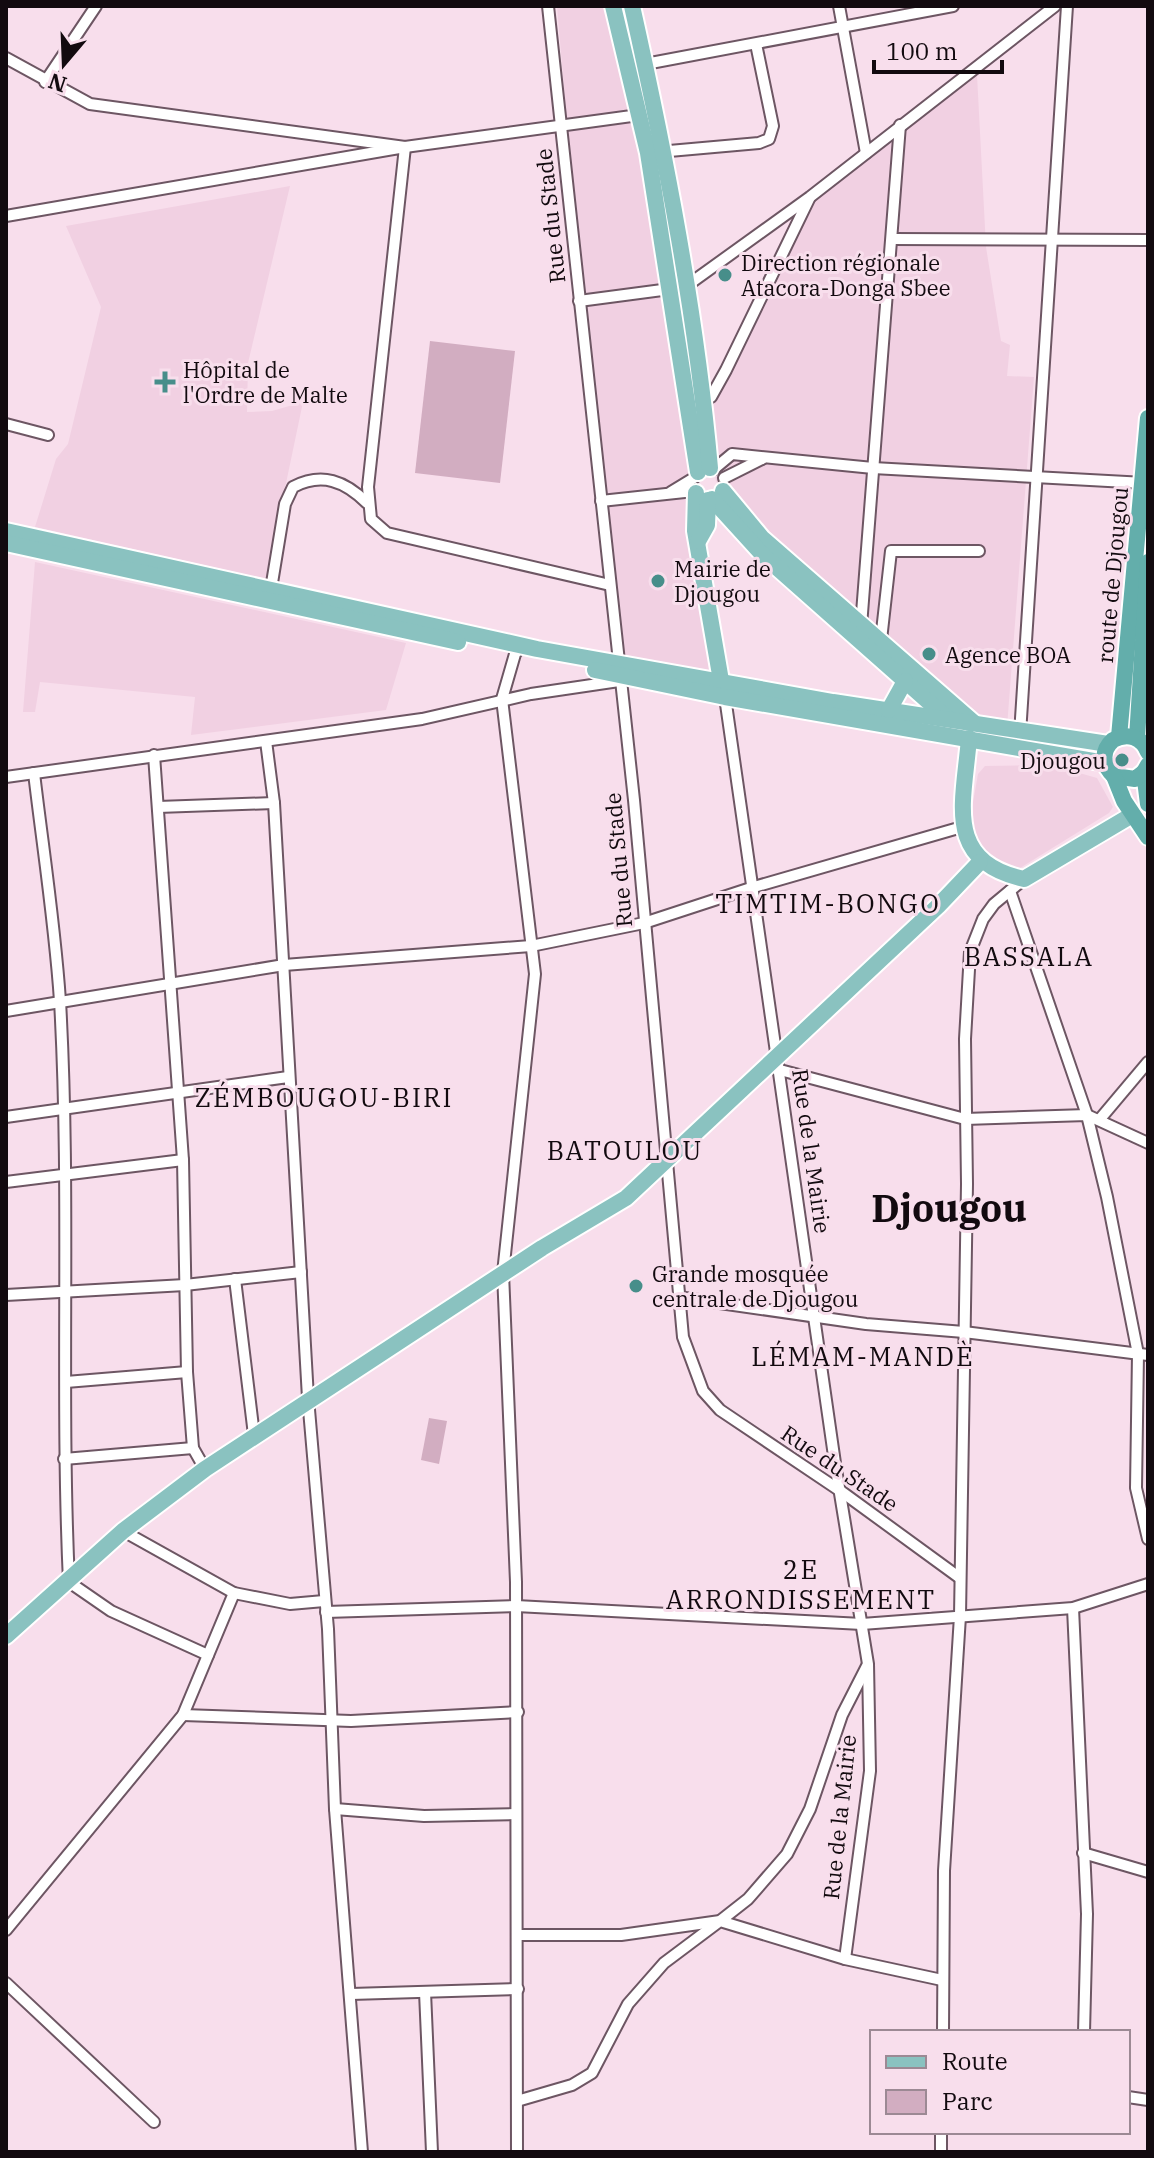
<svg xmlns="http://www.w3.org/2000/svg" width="1154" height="2158" font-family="'IBM Plex Serif',serif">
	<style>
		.built { fill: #f1d0e2 }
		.green { fill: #d2adc1 }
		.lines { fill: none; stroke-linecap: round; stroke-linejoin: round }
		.minor-casing { stroke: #6d5663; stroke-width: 14 }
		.primary-casing { stroke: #fff; stroke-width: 20 }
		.trunk-casing { stroke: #fff; stroke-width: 20 }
		.minor { stroke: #fff; stroke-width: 10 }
		.primary { stroke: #8ac2c0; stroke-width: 16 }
		.trunk { stroke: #63aeab; stroke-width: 16 }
		.poi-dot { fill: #478e8a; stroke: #f8deec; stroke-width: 3 }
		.labels { text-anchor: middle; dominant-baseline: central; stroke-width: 6; stroke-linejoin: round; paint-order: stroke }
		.street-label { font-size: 22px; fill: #120a0f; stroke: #f8deec }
		.poi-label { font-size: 22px; fill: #120a0f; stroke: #f8deec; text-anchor: start }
		.quarter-label { font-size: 26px; letter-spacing: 2px; fill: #120a0f; stroke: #f8deec }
		.town-label { font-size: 38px; font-weight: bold; fill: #120a0f; stroke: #f8deec }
	</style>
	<rect width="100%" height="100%" fill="#f8deec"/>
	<g class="built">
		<polygon points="557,6 607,6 673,300 712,674 625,661 583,311"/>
		<polygon points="977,75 986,247 1001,341 1010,345 1007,376 1034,377 1007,727 978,722 758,533 716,481 707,414 812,199"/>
		<polygon points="290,186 248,363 247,412 272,411 303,402 266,579 35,527 56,459 68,444 101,307 66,226"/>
		<polygon points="35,562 406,643 386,710 191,735 195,697 40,682 35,712 23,712"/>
		<polygon points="1051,765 1097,778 1113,807 1109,813 1015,871 987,859 970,819 978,774 985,766"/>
	</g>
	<g class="green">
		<polygon points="430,341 515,351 500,483 415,473"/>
		<polygon points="429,1418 447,1421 439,1464 421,1460"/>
	</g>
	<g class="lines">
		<g class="minor-casing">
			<g id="minor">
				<polyline points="548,6 634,800 683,1337 703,1391 720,1410 842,1492 960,1578"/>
				<polyline points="839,6 866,153"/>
				<polyline points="6,58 90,104 405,147 639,115"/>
				<polyline points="640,65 953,6"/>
				<polyline points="45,82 96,6"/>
				<polyline points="658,152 759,143 769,139 773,126 756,44"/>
				<polyline points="6,216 405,147 368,487 371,519 387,533 610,585"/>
				<polyline points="892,239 1148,240"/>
				<polyline points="579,301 685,287 810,197 1055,6"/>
				<polyline points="701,401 711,397 726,370 809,199"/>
				<polyline points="6,424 48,435"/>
				<polyline points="714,469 732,454 873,468 1145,483"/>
				<polyline points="724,478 762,459"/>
				<polyline points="671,492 694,478"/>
				<polyline points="601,501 694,491"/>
				<path d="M271 589 285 504 293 487C322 472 345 481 367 503"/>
				<polyline points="861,626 900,125"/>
				<polyline points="881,640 891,551 979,551"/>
				<polyline points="725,697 835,1463 868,1664 870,1771 845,1959"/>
				<polyline points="1020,734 1067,6"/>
				<polyline points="266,741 274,803 308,1398 328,1629 335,1809 362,2152"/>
				<polyline points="154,755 183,1160 187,1372 193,1448 205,1469"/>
				<path d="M34 773C43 849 55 925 60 1001 71 1195 60 1389 69 1582L111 1611 208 1655"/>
				<polyline points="6,777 422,719 531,694 619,681"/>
				<polyline points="158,807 274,803"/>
				<polyline points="1010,891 1087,1115 1107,1197 1138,1354 1136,1488 1148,1539"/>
				<polyline points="6,1011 284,965 531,946 644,923 754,887 962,827"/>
				<polyline points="780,1070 965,1119 1087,1115 1148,1143"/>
				<polyline points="6,1117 288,1077"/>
				<polyline points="1100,1119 1148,1062"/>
				<polyline points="6,1182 183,1160"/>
				<polyline points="235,1279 254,1435"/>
				<polyline points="6,1295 185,1285 301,1272"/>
				<polyline points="678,1297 866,1324 964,1332 1148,1355"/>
				<polyline points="66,1382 187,1372"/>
				<polyline points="64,1459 193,1448"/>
				<polyline points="123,1531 234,1593 290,1604 324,1601"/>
				<polyline points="1073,1608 1087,1914 1084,2032"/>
				<polyline points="326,1612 516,1606 862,1624 1073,1608 1148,1584"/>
				<polyline points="183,1715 351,1721 518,1712"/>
				<polyline points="335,1809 424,1816 516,1814"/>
				<polyline points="1083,1853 1148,1872"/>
				<polyline points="6,1930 183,1715 234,1593"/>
				<polyline points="518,1935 621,1935 720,1921 748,1899 787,1854 810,1809 842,1715 867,1666"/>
				<polyline points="6,1983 154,2122"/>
				<polyline points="425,1992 432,2152"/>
				<polyline points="351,1994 518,1989"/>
				<polyline points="943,2032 944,1871 960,1616 967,1184 965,1039 970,952 983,919 994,904 1024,879"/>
				<polyline points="1128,2097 1148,2100"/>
				<polyline points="517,2101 572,2085 592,2073 628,2004 664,1963 720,1921 845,1959 942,1980"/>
				<polyline points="517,2152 516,1582 503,1273 535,974 502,699 515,654 521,646"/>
				<polyline points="941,2152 941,2132"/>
			</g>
		</g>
		<g class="primary-casing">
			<g id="primary">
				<polyline points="613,6 648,153 698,472"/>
				<path d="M632 6C666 158 696 313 710 468"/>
				<polyline points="723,491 762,538 973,722"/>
				<polyline points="696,493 695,531 723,692"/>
				<polyline points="712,499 764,556 947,718"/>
				<polyline points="6,531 537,649 833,702 1108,744"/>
				<polyline points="698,541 707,525 708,500"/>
				<polyline points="6,543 458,642"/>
				<polyline points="595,670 725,697 1105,763"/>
				<polyline points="889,710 905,681"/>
				<path d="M969 738C964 802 943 861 1024 879L1132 815"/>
				<polyline points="6,1636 123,1531 205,1469 542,1248 626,1198 938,906 980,862"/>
			</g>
		</g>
		<g class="trunk-casing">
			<g id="trunk">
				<polyline points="1119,737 1148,418"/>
				<polyline points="1137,738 1148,562"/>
				<polyline points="1148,765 1144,772 1148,804"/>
				<path d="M1144 772 1135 779 1114 776C1102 765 1101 751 1113 740 1128 732 1142 737 1148 752"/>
				<polyline points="1114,776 1124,801 1148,837"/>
			</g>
		</g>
		<use href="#minor" class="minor"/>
		<use href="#primary" class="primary"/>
		<use href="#trunk" class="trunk"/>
	</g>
	<g class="poi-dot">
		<circle cx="725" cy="275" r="8"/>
		<path d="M161 370h8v8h8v8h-8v8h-8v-8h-8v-8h8z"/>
		<circle cx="658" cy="581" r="8"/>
		<circle cx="929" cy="654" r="8"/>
		<circle cx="1122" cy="760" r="8"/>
		<circle cx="636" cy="1286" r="8"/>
	</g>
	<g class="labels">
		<g class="street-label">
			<text transform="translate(550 216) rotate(-96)">Rue du Stade</text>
			<text transform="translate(1112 575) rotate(-85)">route de Djougou</text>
			<text transform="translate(618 860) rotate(-95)">Rue du Stade</text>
			<text transform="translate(812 1151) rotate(82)">Rue de la Mairie</text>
			<text transform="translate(840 1468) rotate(34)">Rue du Stade</text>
			<text transform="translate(839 1817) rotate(-84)">Rue de la Mairie</text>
		</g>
		<g class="poi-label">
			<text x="741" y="262">Direction régionale<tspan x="741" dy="25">Atacora-Donga Sbee</tspan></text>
			<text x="183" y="369">Hôpital de<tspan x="183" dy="25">l'Ordre de Malte</tspan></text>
			<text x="674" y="568">Mairie de<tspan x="674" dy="25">Djougou</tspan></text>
			<text x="945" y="654">Agence BOA</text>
			<text x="1106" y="760" text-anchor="end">Djougou</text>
			<text x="652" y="1273">Grande mosquée<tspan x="652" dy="25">centrale de Djougou</tspan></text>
		</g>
		<g class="quarter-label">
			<text x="828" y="903">TIMTIM-BONGO</text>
			<text x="1029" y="956">BASSALA</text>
			<text x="324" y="1097">ZÉMBOUGOU-BIRI</text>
			<text x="625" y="1150">BATOULOU</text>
			<text x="863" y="1356">LÉMAM-MANDÈ</text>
			<text x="801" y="1569">2E<tspan x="801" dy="30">ARRONDISSEMENT</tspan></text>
		</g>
		<g class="town-label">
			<text x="949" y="1207">Djougou</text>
		</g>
	</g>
	<rect width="1154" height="2158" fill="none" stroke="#120a0f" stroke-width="16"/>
	<rect x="870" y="2030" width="260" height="104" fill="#f8deec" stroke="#9c8994" stroke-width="2"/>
	<rect x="886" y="2056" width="40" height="12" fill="#8ac2c0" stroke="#9c8994" stroke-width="2"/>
	<text x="942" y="2070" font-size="24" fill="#120a0f">Route</text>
	<rect x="886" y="2090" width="40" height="24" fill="#d2adc1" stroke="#9c8994" stroke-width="2"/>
	<text x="942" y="2110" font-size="24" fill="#120a0f">Parc</text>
	<g transform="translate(64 64) rotate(199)" stroke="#f8deec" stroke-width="6" paint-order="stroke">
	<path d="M0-6L14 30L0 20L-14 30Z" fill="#120a0f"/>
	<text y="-12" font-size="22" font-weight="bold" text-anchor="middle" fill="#120a0f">N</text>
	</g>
	<path d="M874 60v12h128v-12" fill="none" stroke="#120a0f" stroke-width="4"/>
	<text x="886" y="60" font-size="24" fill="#120a0f" stroke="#f8deec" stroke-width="6" paint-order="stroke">100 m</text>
</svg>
